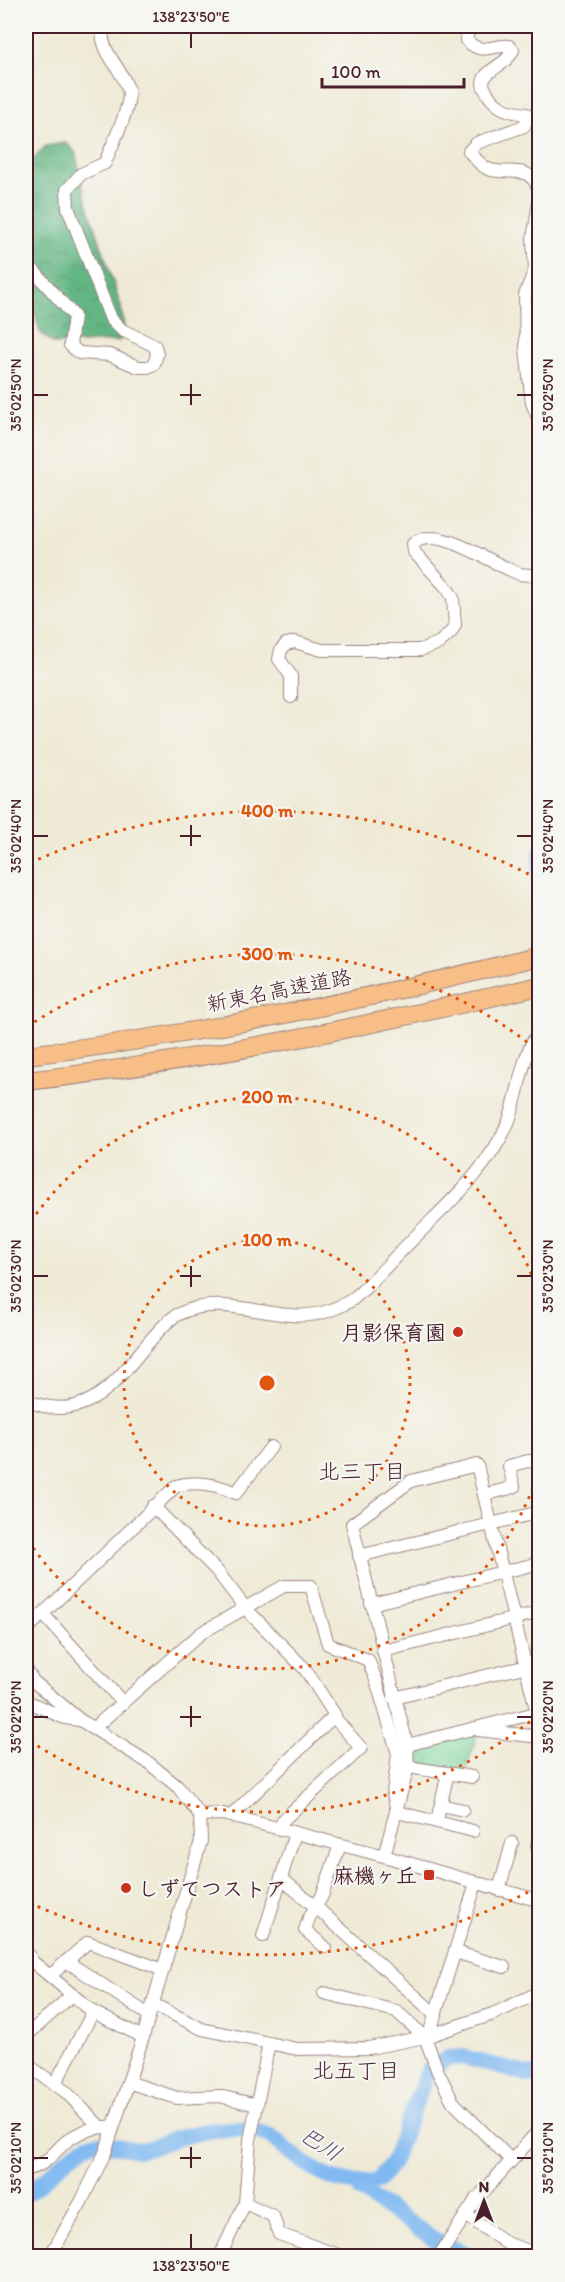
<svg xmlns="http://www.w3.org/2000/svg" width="565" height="2282" font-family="Itim,'Klee One',sans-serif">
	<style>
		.grass { fill: url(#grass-dots); stroke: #627a64; stroke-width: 1.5 }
		.forest { fill: url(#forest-crowns); stroke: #576a58; stroke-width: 1.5 }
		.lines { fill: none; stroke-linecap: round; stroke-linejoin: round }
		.river { stroke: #80b9f1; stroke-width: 16 }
		.minor-casing { stroke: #9c8480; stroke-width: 14 }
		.highway-casing { stroke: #9c8480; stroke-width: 20 }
		.minor { stroke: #fff; stroke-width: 12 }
		.highway { stroke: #f7be87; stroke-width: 18 }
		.ticks { fill: none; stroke: #4a1f2b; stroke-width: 2 }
		.ring { fill: none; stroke: #e0560e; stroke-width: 3; stroke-dasharray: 3 6 }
		.poi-dot { fill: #c8321e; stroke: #f6f6f2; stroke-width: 2 }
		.labels { text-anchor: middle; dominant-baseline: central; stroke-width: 4.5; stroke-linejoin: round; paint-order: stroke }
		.street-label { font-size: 21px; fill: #4a1f2b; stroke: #f6f6f2 }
		.poi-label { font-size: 21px; font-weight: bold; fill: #4a1f2b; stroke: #f6f6f2; text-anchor: end }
		.neighbourhood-label { font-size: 22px; fill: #4a1f2b; stroke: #f6f6f2 }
		.water-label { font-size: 22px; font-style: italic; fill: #5a4d66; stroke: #f6f6f2 }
		.centre { fill: #e0560e; stroke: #f6f6f2; stroke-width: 3 }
		.ring-label { font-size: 18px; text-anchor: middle; font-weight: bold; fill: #e0560e; stroke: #f6f6f2; stroke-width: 4.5; stroke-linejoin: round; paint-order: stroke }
		.neatline { fill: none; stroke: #4a1f2b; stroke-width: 2 }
		.ticks-label { font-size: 15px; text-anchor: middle; fill: #4a1f2b }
	</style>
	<defs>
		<pattern id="grass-dots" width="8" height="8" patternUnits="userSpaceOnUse" patternTransform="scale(1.5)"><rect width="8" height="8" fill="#7bd59c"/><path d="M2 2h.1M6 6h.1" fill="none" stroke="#6cb687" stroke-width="1.8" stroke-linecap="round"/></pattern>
		<pattern id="forest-crowns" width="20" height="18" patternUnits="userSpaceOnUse" patternTransform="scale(1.5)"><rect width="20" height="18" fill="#64b684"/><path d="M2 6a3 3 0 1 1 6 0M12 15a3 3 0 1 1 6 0" fill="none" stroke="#54936c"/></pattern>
	</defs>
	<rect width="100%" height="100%" fill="#f6f6f2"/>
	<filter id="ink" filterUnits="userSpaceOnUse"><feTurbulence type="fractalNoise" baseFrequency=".0167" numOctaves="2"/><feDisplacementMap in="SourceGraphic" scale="12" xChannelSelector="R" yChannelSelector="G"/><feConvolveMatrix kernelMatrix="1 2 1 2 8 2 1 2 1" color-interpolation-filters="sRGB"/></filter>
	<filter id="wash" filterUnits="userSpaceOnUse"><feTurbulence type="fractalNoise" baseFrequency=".008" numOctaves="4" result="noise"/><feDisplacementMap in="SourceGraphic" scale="24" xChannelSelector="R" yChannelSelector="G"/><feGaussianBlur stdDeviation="1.35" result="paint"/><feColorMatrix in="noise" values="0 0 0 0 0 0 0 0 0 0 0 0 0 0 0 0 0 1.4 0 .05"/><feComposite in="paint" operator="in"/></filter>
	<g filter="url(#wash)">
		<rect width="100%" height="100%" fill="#efead5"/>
		<polygon class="grass" points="470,1735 477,1735 465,1772 414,1763 414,1749"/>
		<polygon class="forest" points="66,143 75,152 85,196 121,307 125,335 118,341 54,344 40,332 26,282 26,167 46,146"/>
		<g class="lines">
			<g class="river">
				<polyline points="540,854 540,897"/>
				<polyline points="359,2184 361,2191 437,2241 472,2256"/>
				<path d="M26 2194C48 2180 65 2155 90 2144 102 2139 126 2150 139 2150 150 2150 164 2143 174 2139 203 2130 239 2124 268 2135 276 2139 283 2147 290 2152 319 2175 338 2187 377 2182L392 2163 428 2071 448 2058 463 2057 529 2075 540 2074"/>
			</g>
		</g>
	</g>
	<g filter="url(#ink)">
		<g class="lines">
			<g class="minor-casing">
				<g id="minor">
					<path d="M469 26 466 40C484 57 490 44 509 46L513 50C507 64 493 66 485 77 482 82 483 87 486 91 495 108 508 112 526 114L527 120 524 126 477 143 469 151C475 158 482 168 491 170 512 175 529 163 540 191"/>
					<polyline points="540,196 533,239 535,269 525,295 526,349 532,403 540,422"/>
					<path d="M26 262 74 316 70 345 79 353 110 355 138 367H148L154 364 157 354 155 346 122 330 111 319 68 208 67 190 81 174 105 163C111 146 133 105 128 89 121 66 98 51 103 26"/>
					<path d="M291 697V676L279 659 281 650 286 644 295 642 322 650H420L439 643 451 632 455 625 453 598 447 588 414 552 413 544C437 522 496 567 520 574 526 575 534 575 540 575"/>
					<path d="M26 1400C85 1426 114 1384 148 1343 156 1334 166 1321 177 1315 225 1289 280 1328 328 1311 336 1308 346 1304 353 1299 372 1283 389 1263 407 1245 443 1208 487 1172 508 1123 520 1093 520 1057 540 1030"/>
					<polyline points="540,1462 528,1461 509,1466 514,1487 484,1495 477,1465 411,1481 352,1524 407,1745 540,1712"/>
					<polyline points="484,1495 537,1713"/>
					<polyline points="153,1506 217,1571 246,1609 305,1669 335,1715 231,1816"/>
					<polyline points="359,1556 540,1512"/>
					<polyline points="371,1604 540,1563"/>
					<polyline points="43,1614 123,1703"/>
					<path d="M26 1630 176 1486C197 1480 216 1484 236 1493L271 1447"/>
					<polyline points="383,1651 540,1612"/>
					<polyline points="26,1669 33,1681 80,1720 149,1763 178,1787 200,1815 201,1841 143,2037 105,2153 81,2202 50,2256"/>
					<polyline points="394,1698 540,1663"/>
					<polyline points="26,1701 65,1718 79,1720"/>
					<polyline points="93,1729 201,1633 284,1586 311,1586 328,1644 368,1660 376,1680 398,1754 393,1793 397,1812 473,1831"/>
					<polyline points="478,1730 540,1737"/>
					<polyline points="408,1767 472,1777"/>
					<polyline points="441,1805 463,1810"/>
					<polyline points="200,1815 223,1814 384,1856 540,1901"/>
					<polyline points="438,1816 448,1773"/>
					<polyline points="280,1829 283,1820 361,1748 333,1716"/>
					<polyline points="540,1837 537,1845 540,1846"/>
					<polyline points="384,1856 408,1767 407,1745"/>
					<polyline points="282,1879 316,1907 436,2015"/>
					<polyline points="499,1890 512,1843"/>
					<polyline points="263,1936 295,1833"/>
					<polyline points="325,1947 305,1930 309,1918 322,1896 340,1845"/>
					<polyline points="26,1952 33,1962 93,2012 143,2037"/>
					<polyline points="455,1952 504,1967"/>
					<polyline points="66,1961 149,2015"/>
					<polyline points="50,1976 88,1942 163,1970"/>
					<polyline points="324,1993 396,2011 425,2037 438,2072 453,2102 511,2160"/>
					<polyline points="153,2004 202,2029 297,2049 369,2048 425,2037 493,2014 540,1992"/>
					<polyline points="429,2035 476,1883"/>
					<polyline points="26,2036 72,1995"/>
					<polyline points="26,2064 66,2092 99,2126"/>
					<polyline points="128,2082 177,2098 219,2096 257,2105"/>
					<polyline points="55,2084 93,2012"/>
					<path d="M26 2169C47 2166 52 2153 68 2140 80 2131 98 2126 113 2127"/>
					<polyline points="245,2203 273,2216 279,2234 341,2256"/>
					<polyline points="466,2215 506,2243 540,2255"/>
					<polyline points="220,2256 245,2203 250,2140 269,2043"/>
					<polyline points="439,2256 475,2201 540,2129"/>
				</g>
			</g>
			<g class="highway-casing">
				<g id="highway">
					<path d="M26 1055C199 1036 370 998 540 956"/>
					<path d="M26 1081C199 1062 369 1025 540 986"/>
				</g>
			</g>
			<use href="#minor" class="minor"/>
			<use href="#highway" class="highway"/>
		</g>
	</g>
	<path class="ticks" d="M191 33V48M191 384V405M33 395H48M180 395H201M517 395H532M191 825V846M33 836H48M180 836H201M517 836H532M191 1266V1287M33 1276H48M180 1276H201M517 1276H532M191 1706V1727M33 1717H48M180 1717H201M517 1717H532M191 2147V2168M33 2158H48M180 2158H201M517 2158H532M191 2234V2249"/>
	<g class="ring">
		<circle cx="267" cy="1383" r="143"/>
		<path d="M539 1471A286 286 0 0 1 26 1537M26 1229A286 286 0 0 1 539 1295"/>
		<path d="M537 1716A429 429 0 0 1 27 1739M27 1027A429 429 0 0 1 537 1050"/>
		<path d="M536 1888A572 572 0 0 1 30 1903M30 863A572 572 0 0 1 536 878"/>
	</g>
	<g class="poi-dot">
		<circle cx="458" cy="1332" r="6"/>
		<rect x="423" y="1869" width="12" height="12" rx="3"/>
		<circle cx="126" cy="1888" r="6"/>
	</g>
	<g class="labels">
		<g class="street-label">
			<text transform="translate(279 990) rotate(-11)">新東名高速道路</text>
		</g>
		<g class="poi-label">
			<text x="446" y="1332">月影保育園</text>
			<text x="417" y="1875">麻機ヶ丘</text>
			<text x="138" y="1888" text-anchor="start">しずてつストア</text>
		</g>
		<g class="neighbourhood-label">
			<text x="362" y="1471">北三丁目</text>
			<text x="356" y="2070">北五丁目</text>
		</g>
		<g class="water-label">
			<text transform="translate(321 2144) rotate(33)">巴川</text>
		</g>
	</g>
	<circle cx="267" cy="1383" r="9" class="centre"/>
	<g class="ring-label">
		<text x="267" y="817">400 m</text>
		<text x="267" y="960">300 m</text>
		<text x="267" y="1103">200 m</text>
		<text x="267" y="1246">100 m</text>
	</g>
	<rect width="565" height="2282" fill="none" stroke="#f6f6f2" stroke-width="66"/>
	<g transform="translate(484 2201)" stroke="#f6f6f2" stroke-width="4.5" paint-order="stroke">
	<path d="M0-4.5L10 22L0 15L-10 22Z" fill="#4a1f2b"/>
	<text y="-9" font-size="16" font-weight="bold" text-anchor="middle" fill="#4a1f2b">N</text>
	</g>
	<path d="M322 78v9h142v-9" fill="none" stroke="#4a1f2b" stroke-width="3"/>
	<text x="331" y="78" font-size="18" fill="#4a1f2b" stroke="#f6f6f2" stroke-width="4.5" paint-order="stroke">100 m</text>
	<rect x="33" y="33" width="499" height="2216" class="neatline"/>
	<g class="ticks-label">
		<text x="191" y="22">138°23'50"E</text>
		<text transform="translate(16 395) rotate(-90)" y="5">35°02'50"N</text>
		<text transform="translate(548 395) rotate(-90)" y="5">35°02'50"N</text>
		<text transform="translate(16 836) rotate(-90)" y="5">35°02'40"N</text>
		<text transform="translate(548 836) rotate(-90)" y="5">35°02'40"N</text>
		<text transform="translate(16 1276) rotate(-90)" y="5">35°02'30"N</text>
		<text transform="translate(548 1276) rotate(-90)" y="5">35°02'30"N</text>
		<text transform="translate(16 1717) rotate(-90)" y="5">35°02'20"N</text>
		<text transform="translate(548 1717) rotate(-90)" y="5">35°02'20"N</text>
		<text transform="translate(16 2158) rotate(-90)" y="5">35°02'10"N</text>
		<text transform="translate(548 2158) rotate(-90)" y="5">35°02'10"N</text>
		<text x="191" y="2271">138°23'50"E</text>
	</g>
</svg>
